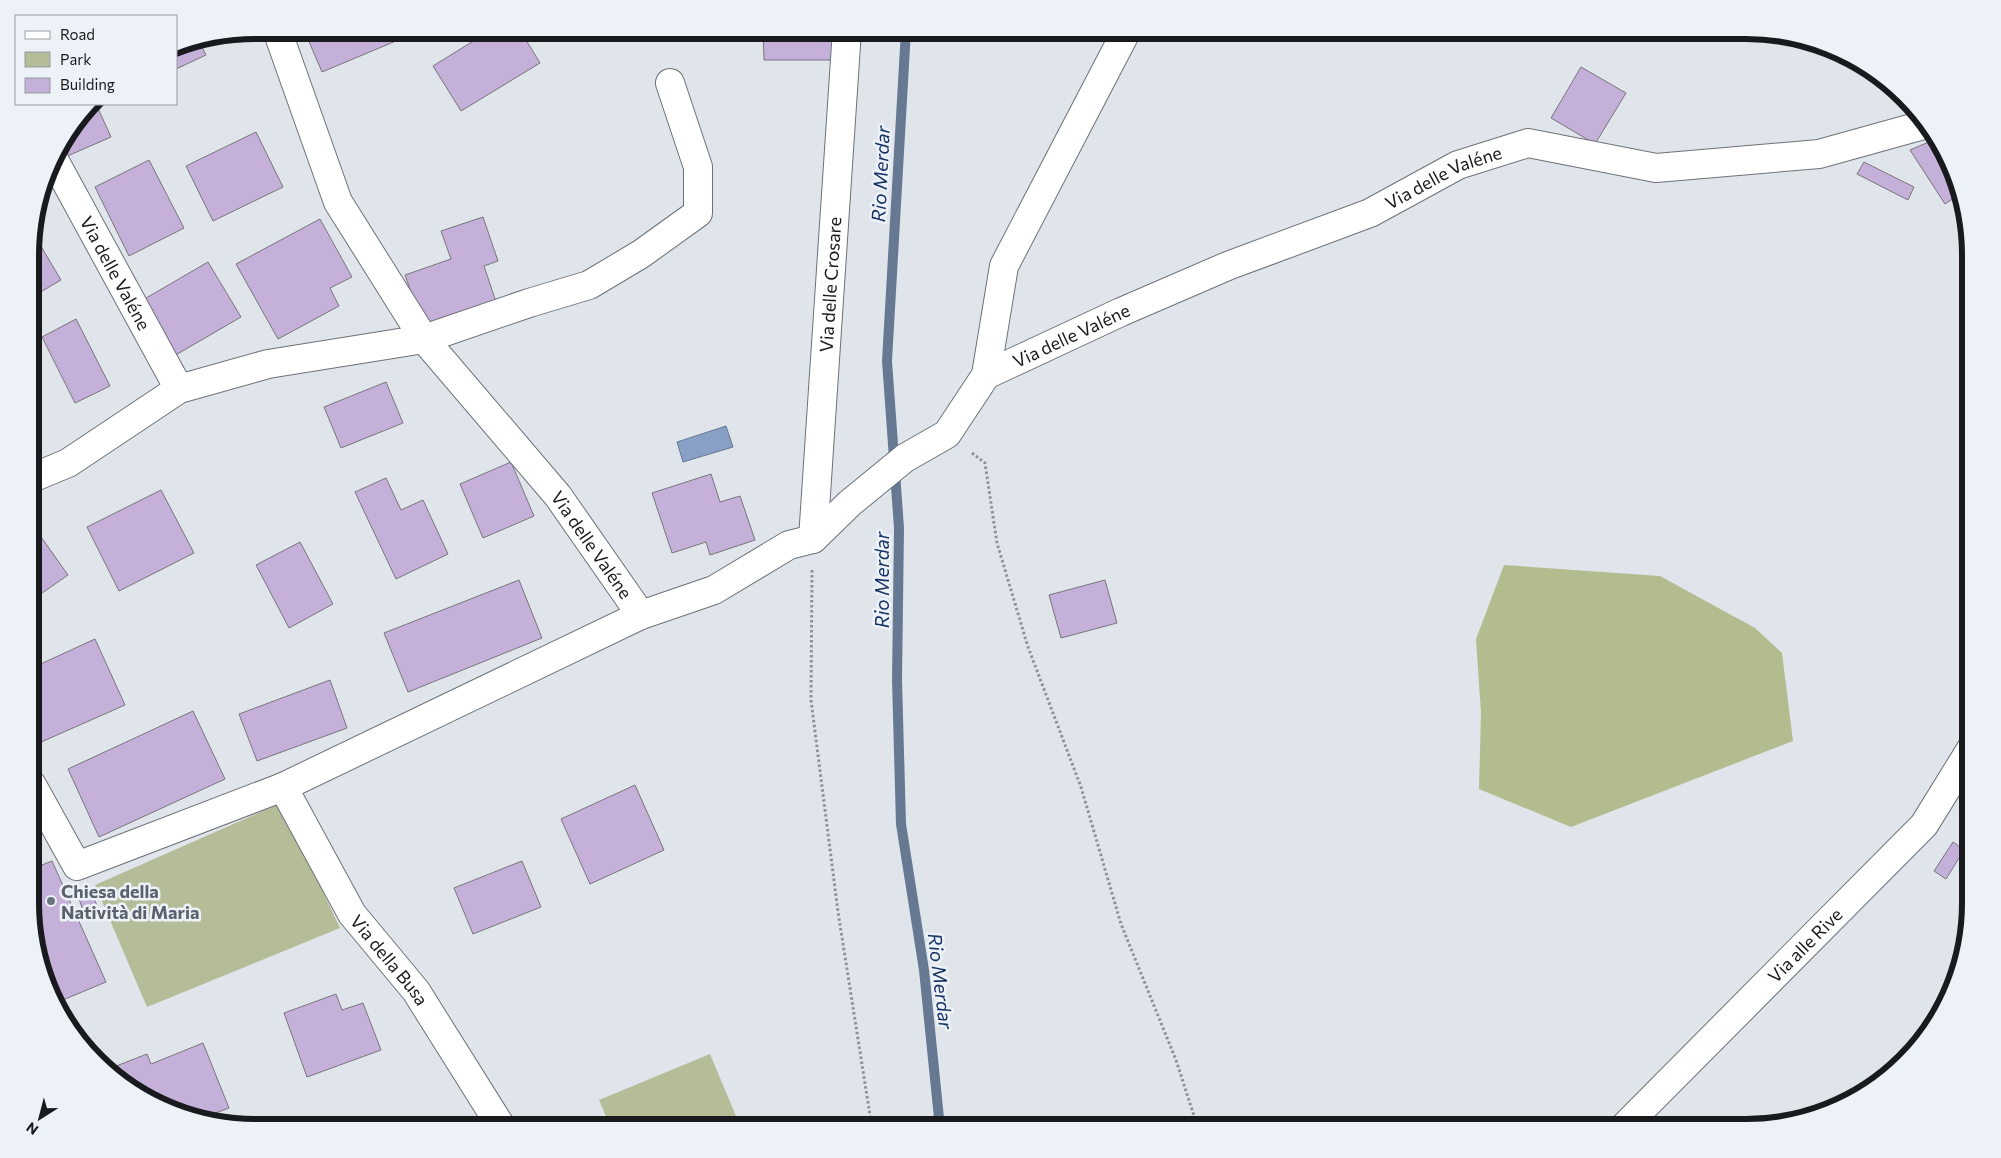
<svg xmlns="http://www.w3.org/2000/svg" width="2001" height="1158" font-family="Commissioner,sans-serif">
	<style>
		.green { fill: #b4bd97 }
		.forest { fill: #b2bc8f }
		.water { fill: #89a0c6; stroke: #677893 }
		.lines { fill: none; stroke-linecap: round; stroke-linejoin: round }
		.stream { stroke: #677893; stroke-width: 10 }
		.building { fill: #c5b0da; stroke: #78757b }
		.minor-casing { stroke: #6d7278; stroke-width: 30 }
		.path { stroke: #8e9296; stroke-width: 3; stroke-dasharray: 2.5 2.5; stroke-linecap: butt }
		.minor { stroke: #fff; stroke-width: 28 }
		.worship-dot { fill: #6b7280; stroke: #edf2f9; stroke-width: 2 }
		.labels { text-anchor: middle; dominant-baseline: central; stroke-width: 5; stroke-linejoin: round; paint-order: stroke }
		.street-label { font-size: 18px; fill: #191a1d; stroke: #edf2f9 }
		.worship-label { font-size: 18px; font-weight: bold; fill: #5b616d; stroke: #edf2f9; text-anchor: start }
		.water-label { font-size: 19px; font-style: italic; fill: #173263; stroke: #edf2f9 }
		.rim { fill: none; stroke: #191a1d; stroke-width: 6 }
	</style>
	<rect width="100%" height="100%" fill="#e0e5eb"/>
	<g class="green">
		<polygon points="281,803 340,928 147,1007 95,885"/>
		<polygon points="710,1054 741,1128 611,1128 599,1100"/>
	</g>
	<polygon class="forest" points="1504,565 1660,576 1755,628 1782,653 1793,741 1571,827 1479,789 1481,713 1476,639"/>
	<polygon class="water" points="726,426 733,447 683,462 677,442"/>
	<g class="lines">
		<polyline class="stream" points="906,30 887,361 899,528 897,680 901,824 924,970 940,1128"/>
	</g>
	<g class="building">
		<polygon points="304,30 399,30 403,38 322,72"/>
		<polygon points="491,30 520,30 540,63 461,111 433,66"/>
		<polygon points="763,30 838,30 839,60 764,60"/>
		<polygon points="199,41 206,55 176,69 176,46"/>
		<polygon points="1581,67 1626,93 1595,144 1551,118"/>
		<polygon points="93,104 96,104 111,137 56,161 53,155"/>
		<polygon points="256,132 283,187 213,221 186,166"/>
		<polygon points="1938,138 1957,196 1945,204 1910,150"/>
		<polygon points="149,160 184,228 129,256 95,187"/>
		<polygon points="1864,162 1914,187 1908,200 1857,174"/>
		<polygon points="483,217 498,261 484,266 496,302 423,326 405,275 451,259 441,231"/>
		<polygon points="320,219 352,277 330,288 339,306 278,339 236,264"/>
		<polygon points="32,231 61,280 32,297"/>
		<polygon points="208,262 241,317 174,356 141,301"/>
		<polygon points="76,319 110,386 75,403 42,337"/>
		<polygon points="386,382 403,423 341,448 324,407"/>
		<polygon points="511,462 534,516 483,538 460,484"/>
		<polygon points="711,474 720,502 740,496 755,540 710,555 706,542 672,553 652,493"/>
		<polygon points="386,478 401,510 423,500 448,554 396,579 355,492"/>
		<polygon points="161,490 194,553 119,591 87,527"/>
		<polygon points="39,534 68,575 32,600 32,538"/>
		<polygon points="300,542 333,604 289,628 256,565"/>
		<polygon points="519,580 542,638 408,692 384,633"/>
		<polygon points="1105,580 1117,623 1061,638 1049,595"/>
		<polygon points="95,639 125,705 39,743 32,727 32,668"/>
		<polygon points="330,680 347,728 257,761 239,714"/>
		<polygon points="193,711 225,779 99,837 68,769"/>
		<polygon points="635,785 664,850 590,884 561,819"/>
		<polygon points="1953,842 1964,850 1946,879 1934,871"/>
		<polygon points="52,861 106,982 58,1002 32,932 32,869"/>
		<polygon points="522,861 541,907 473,934 454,888"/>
		<polygon points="92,894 98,908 84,913 78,896"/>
		<polygon points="336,994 342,1010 363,1003 381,1050 307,1077 284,1013"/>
		<polygon points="203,1043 229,1108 197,1120 142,1098 111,1068 147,1054 151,1064"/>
	</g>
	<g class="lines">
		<g class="minor-casing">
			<g id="minor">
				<path id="s1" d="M277 30 338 202 424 339 558 496 641 615"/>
				<path id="s2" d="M53 158 179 389"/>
				<path id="s3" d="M986 375 1121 312 1230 265 1370 213 1458 165 1528 143 1656 168 1819 154 1927 124"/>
				<polyline points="32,478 68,463 179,389 268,364 424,339 529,303 589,285 641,254 698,213 698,167 670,83"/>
				<path id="s4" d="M813 539 847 30"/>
				<polyline points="32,785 77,866 283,787 641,615 714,590 789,545 813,539 850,503 905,458 947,434 986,375 1004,266 1127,30"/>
				<path id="s5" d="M283 787 352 914 416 991 502 1128"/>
				<path id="s6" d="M1623 1128 1924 825 1971 749"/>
			</g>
		</g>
		<g class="path">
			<polyline points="972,453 985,463 997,543 1028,647 1081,787 1121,924 1176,1060 1198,1128"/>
			<polyline points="812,570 811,700 838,912 872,1128"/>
		</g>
		<use href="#minor" class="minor"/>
	</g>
	<circle class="worship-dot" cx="51" cy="901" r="5"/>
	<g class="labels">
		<g class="street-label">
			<text stroke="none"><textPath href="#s3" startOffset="499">Via delle Valéne</textPath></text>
			<text stroke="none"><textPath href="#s2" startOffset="131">Via delle Valéne</textPath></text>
			<text stroke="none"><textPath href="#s4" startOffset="255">Via delle Crosare</textPath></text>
			<text stroke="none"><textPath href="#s3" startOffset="94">Via delle Valéne</textPath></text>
			<text stroke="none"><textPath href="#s1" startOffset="610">Via delle Valéne</textPath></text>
			<text stroke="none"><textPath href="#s6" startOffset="258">Via alle Rive</textPath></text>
			<text stroke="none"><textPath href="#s5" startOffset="204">Via della Busa</textPath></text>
		</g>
		<g class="worship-label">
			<text x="61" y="891">Chiesa della<tspan x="61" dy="21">Natività di Maria</tspan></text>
		</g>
		<g class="water-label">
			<text transform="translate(880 174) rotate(-87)">Rio Merdar</text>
			<text transform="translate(881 580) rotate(-90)">Rio Merdar</text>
			<text transform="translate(941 981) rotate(83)">Rio Merdar</text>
		</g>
	</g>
	<path d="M0 0H2001V1158H0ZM255 39H1746A216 216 0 0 1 1962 255V903A216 216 0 0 1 1746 1119H255A216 216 0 0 1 39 903V255A216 216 0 0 1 255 39Z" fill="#edf2f9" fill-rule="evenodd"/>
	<path class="rim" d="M255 39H1746A216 216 0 0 1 1962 255V903A216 216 0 0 1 1746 1119H255A216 216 0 0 1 39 903V255A216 216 0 0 1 255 39Z"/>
	<rect x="15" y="15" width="162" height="90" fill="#edf2f9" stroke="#989ca1"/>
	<rect x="25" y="31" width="25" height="8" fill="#ffffff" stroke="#989ca1"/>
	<text x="60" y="40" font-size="15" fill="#191a1d">Road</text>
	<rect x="25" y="52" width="25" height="15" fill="#b4bd97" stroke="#989ca1"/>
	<text x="60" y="65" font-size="15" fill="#191a1d">Park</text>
	<rect x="25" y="78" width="25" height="15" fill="#c5b0da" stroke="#989ca1"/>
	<text x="60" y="90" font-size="15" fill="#191a1d">Building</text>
	<g transform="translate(40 1118) rotate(216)" stroke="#edf2f9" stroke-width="4" paint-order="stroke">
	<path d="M0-4L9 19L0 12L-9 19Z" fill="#191a1d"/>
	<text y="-8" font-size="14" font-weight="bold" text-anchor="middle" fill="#191a1d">N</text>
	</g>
</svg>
